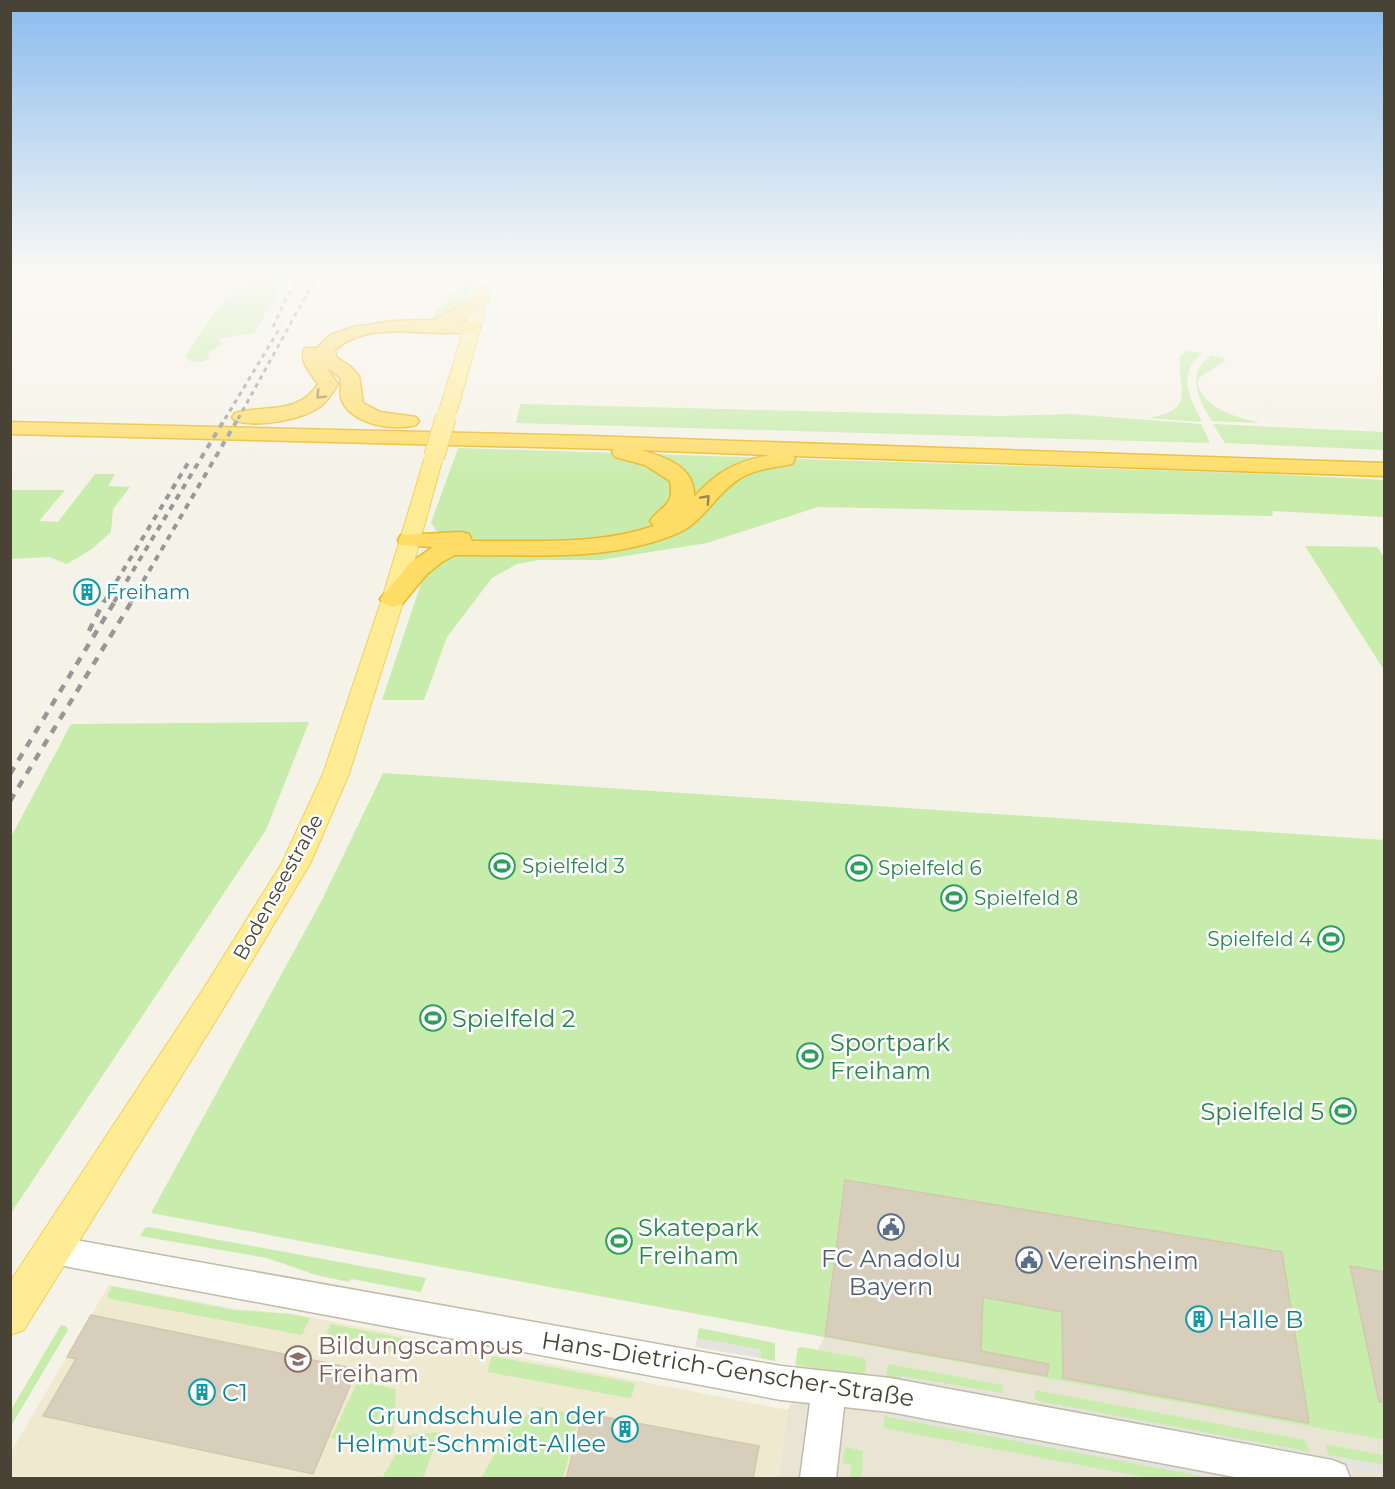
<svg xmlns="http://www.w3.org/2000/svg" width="1395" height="1489" font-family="Montserrat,sans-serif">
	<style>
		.residential { fill: #e9e5d4 }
		.education { fill: #efe9cf }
		.green { fill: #c8ecac }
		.parking { fill: #e5e3df }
		.building { fill: #d7cfbb; stroke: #d3c8ad; stroke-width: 1.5 }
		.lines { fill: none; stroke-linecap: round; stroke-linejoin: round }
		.minor-casing { stroke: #c1bba8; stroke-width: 3 }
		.major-casing { stroke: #eed25b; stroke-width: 2 }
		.highway-casing { stroke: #ebb92b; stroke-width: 3 }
		.minor { fill: #fff; fill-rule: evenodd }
		.major { fill: #ffec95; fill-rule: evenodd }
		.highway { fill: #ffdd67; fill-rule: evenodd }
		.rail-far2 { stroke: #979797; stroke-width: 3; stroke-dasharray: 4.5 4.5; stroke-linecap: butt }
		.rail-far1 { stroke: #979797; stroke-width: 4; stroke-dasharray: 6 6; stroke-linecap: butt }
		.rail { stroke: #979797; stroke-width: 4.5; stroke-dasharray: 8 8; stroke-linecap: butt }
		.major-bridge-far1-casing { stroke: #eed25b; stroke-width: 17; stroke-linecap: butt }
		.major-bridge-casing { stroke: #eed25b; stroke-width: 22; stroke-linecap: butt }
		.major-bridge-far1 { stroke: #ffec95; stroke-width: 16 }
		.major-bridge { stroke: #ffec95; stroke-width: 20 }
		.oneway { stroke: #9a884c }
		.labels { text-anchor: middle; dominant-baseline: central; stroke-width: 5; stroke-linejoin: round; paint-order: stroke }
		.culture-label { font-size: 20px; fill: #0d838f; stroke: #fff; text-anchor: start }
		.leisure-label { font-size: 20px; fill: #27864d; stroke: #fff; text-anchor: start }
		.street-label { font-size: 20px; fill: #484335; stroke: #fff }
		.near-leisure-label { font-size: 24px; fill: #27864d; stroke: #fff; text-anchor: start }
		.near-service-label { font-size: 24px; fill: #4e5e75; stroke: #fff }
		.near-culture-label { font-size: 24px; fill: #0d838f; stroke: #fff; text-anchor: start }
		.near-education-label { font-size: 24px; fill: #785e54; stroke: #fff; text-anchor: start }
		.near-street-label { font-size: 24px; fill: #484335; stroke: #fff }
	</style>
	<rect width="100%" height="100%" fill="#f5f2e7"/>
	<polygon class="residential" points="825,1336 1384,1440 1384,1478 778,1478 788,1410"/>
	<polygon class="education" points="109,1285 236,1309 293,1314 788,1410 778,1478 11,1478 11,1452"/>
	<g class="green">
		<path d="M469 272H477L465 303 442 318 431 320C440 300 459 300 469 272Z"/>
		<path d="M267 279 283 283 254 334 220 338 221 345 209 352 208 359C200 363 191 364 185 357 197 339 228 287 248 280 254 278 261 279 267 279Z"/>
		<path d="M1187 351 1202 353C1176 375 1190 398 1202 422L1148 418C1198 409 1177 392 1180 356Z"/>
		<path d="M1212 355 1224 358 1225 361 1200 377 1197 382C1203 409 1236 417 1260 423L1212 421C1199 401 1184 372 1212 355Z"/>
		<polygon points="520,404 1001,416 1070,414 1201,424 1210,443 516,423"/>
		<polygon points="1213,424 1384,432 1384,450 1225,443"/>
		<polygon points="458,448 1270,474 1384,480 1384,517 1272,511 1273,516 818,507 707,543 600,560 539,560 517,564 492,578 447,637 424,700 382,700 438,533 431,523"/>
		<polygon points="95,474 115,474 108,486 130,487 113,509 111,532 92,549 67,564 49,557 11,559 11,490 65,490 39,521 58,522"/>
		<polygon points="1305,546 1377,547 1384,557 1384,670"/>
		<polygon points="309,722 266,830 11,1213 11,837 71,724"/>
		<path d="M383 773 1384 840V1440C973 1364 562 1290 151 1213L322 900Z"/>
		<polygon points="149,1227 426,1278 421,1292 351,1279 349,1282 316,1275 267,1258 140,1236 145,1228"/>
		<polygon points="112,1286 233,1310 290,1314 310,1318 302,1335 110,1299 107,1296"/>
		<polygon points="331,1324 402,1338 397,1353 324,1339"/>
		<polygon points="61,1325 66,1326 68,1330 11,1426 11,1410"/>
		<polygon points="699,1328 775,1343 775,1361 760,1358 761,1350 697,1338"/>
		<polygon points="802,1347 866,1359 865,1378 795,1365 798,1348"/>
		<polygon points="492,1356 635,1383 632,1396 629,1398 487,1372"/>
		<polygon points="888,1364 1003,1385 1003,1393 901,1376 900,1384 886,1381"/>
		<polygon points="358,1381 396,1389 394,1431 390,1438 364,1443 331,1438"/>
		<polygon points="1035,1390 1305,1440 1310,1452 1042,1402 1035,1399"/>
		<polygon points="537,1407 580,1415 563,1478 481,1478 508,1431"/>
		<polygon points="884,1416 1212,1478 1149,1478 888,1429 884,1427"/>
		<polygon points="440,1432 423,1478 382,1478 407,1435"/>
		<polygon points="1328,1445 1384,1455 1384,1465 1328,1455 1326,1447"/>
		<polygon points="845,1447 863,1451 862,1478 850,1478 852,1465 843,1463"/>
	</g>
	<g class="parking">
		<polygon points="697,1338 761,1350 760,1358 695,1347"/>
		<polygon points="901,1376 996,1394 996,1402 900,1384"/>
		<polygon points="1042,1402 1310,1452 1311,1461 1042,1411"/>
		<polygon points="885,1407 1261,1478 1212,1478 884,1416"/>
		<polygon points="1328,1455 1384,1465 1384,1474 1330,1465"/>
	</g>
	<g class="building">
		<polygon points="845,1180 1282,1252 1309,1423 1063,1378 1062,1312 983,1297 981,1351 1049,1364 1047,1376 825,1336"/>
		<polygon points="1350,1266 1384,1272 1384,1402 1379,1402"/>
		<polygon points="91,1315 357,1369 313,1474 43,1416 76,1359 67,1357"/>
		<polygon points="583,1413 759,1446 753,1479 566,1479"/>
	</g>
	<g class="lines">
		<g class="minor-casing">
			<polygon id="minor" points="53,1236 781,1366 890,1378 1332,1460 1345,1465 1350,1478 1240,1478 890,1412 844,1407 836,1478 800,1478 810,1403 781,1400 53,1264 42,1260 37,1250 42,1240"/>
		</g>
		<g class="major-casing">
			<g id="major">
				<polygon points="478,272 492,272 482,322 457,411 454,415 442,415 439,411 466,322"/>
				<polygon points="434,451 441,453 443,457 404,599 349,774 310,864 226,1004 24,1330 10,1335 10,1282 204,988 282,863 323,774 382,599 425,457 427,453"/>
			</g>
		</g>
		<g class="highway-casing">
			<g id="highway">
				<path d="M480 294 486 295 489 299C481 309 470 316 459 321L478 322 481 326 478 330C434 341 374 316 335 350L336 357 351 367 359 376 363 403 380 412 416 417 419 421 416 425C393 431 353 425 342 401 339 394 342 385 340 377L326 367 338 384C333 392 328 400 321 406 300 421 259 427 235 421L232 417 235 413C264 405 299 415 318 384 311 374 298 360 305 348H317L330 335 353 327 394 321 434 320Z"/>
				<path d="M10 422 589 436 1384 463V476L793 456 795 459 792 464C772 468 752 469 735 482 714 497 702 523 678 533 608 563 529 554 455 555L442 562 427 574 402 604 393 607 384 604 380 599 410 563 433 547 401 545 398 540 401 535 461 532 469 534 472 541C533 540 595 546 654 526L650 521C662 504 675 507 670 481L645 465 615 457 612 452 614 449 10 434ZM641 450 770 455C735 462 718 471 694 497 696 467 665 457 641 450Z"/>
			</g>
		</g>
		<use href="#minor" class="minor"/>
		<use href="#major" class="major"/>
		<use href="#highway" class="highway"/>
		<g class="rail-far2">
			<polyline points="273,327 286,299 303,272"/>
			<polyline points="225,419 281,326"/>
			<polyline points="238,419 319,272"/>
		</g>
		<g class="rail-far1">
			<polyline points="104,602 188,463"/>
			<polyline points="114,602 226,417"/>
			<polyline points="131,602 239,417"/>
		</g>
		<g class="rail">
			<polyline points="89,631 104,601"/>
			<polyline points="10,774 115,601"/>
			<polyline points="10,801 132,601"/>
		</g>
		<g class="major-bridge-far1-casing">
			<polyline id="major-bridge-far1" points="446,419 448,411"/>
		</g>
		<g class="major-bridge-casing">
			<polyline id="major-bridge" points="434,457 446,417"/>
		</g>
		<use href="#major-bridge-far1" class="major-bridge-far1"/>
		<use href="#major-bridge" class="major-bridge"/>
	</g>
	<defs><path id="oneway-chevron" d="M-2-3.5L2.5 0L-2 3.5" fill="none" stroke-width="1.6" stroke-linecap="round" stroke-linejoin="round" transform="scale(1.5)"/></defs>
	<g class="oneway">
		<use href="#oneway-chevron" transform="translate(320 395) rotate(135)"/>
		<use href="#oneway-chevron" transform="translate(706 499) rotate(-47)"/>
	</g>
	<linearGradient id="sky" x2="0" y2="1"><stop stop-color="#8abcee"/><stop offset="0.57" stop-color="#faf9f4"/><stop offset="1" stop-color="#faf9f4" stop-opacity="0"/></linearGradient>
	<rect width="1395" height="481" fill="url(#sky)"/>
	<defs>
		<g id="building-ring" transform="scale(1.35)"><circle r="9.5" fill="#fff" stroke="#0f9aa8" stroke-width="1.5"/><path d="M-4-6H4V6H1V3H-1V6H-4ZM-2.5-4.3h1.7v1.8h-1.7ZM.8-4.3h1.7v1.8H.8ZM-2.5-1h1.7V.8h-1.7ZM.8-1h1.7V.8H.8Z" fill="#0f9aa8"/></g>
		<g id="stadium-ring" transform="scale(1.35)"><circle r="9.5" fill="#fff" stroke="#2e9e5b" stroke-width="1.5"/><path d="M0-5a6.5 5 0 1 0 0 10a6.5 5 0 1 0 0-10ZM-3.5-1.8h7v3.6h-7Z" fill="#2e9e5b"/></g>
		<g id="civic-ring" transform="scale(1.35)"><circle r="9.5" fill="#fff" stroke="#5c6f8a" stroke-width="1.5"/><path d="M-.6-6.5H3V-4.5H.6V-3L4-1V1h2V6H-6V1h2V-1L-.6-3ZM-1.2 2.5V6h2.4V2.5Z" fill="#5c6f8a"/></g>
		<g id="school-ring" transform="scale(1.35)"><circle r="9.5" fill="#fff" stroke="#8d6e63" stroke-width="1.5"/><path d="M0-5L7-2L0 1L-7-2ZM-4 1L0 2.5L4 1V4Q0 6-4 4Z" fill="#8d6e63"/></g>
	</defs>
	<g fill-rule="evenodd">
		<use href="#building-ring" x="87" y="592"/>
		<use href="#stadium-ring" x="502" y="866"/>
		<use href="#stadium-ring" x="859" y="868"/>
		<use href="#stadium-ring" x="954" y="898"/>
		<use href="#stadium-ring" x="1331" y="939"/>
		<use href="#stadium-ring" x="433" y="1018"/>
		<use href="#stadium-ring" x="810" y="1056"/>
		<use href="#stadium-ring" x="1343" y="1111"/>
		<use href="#civic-ring" x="891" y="1227"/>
		<use href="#stadium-ring" x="619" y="1241"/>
		<use href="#civic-ring" x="1029" y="1260"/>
		<use href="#building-ring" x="1199" y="1319"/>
		<use href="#school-ring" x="298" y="1359"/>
		<use href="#building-ring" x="202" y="1392"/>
		<use href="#building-ring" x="625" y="1429"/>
	</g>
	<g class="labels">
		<g class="culture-label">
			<text x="106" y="592">Freiham</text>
		</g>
		<g class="leisure-label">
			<text x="522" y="866">Spielfeld 3</text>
			<text x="878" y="868">Spielfeld 6</text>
			<text x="974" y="898">Spielfeld 8</text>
			<text x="1312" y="939" text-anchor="end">Spielfeld 4</text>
		</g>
		<g class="street-label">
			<text transform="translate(278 887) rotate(-61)">Bodenseestraße</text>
		</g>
		<g class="near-leisure-label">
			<text x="452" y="1018">Spielfeld 2</text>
			<text x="830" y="1042">Sportpark<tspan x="830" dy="28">Freiham</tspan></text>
			<text x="1324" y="1111" text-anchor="end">Spielfeld 5</text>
			<text x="638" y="1227">Skatepark<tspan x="638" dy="28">Freiham</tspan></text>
		</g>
		<g class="near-service-label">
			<text x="891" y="1258">FC Anadolu<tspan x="891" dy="28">Bayern</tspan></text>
			<text x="1048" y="1260" text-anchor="start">Vereinsheim</text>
		</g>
		<g class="near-culture-label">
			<text x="1218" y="1319">Halle B</text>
			<text x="222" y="1392">C1</text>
			<text x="606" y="1415" text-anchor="end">Grundschule an der<tspan x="606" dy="28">Helmut-Schmidt-Allee</tspan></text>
		</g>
		<g class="near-education-label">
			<text x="318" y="1345">Bildungscampus<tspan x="318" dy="28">Freiham</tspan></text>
		</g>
		<g class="near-street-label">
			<text transform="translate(728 1369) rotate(9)">Hans-Dietrich-Genscher-Straße</text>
		</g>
	</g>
	<rect width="1395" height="1489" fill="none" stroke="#484335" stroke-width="24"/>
</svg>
